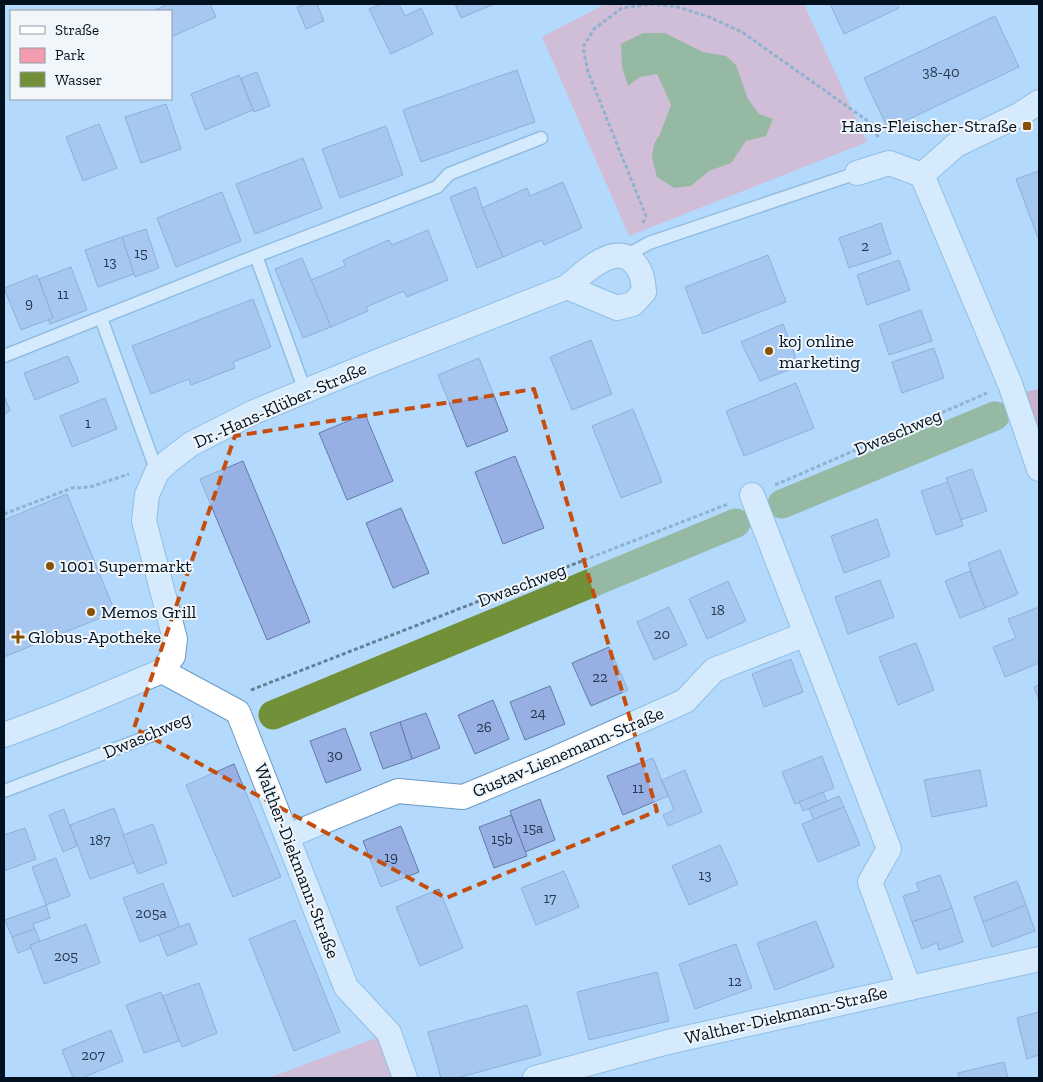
<svg xmlns="http://www.w3.org/2000/svg" width="1043" height="1082" font-family="'Zilla Slab',serif">
	<style>
		.green { fill: #f49caf }
		.forest { fill: #e28198 }
		.water { fill: #729037 }
		.lines { fill: none; stroke-linecap: round; stroke-linejoin: round }
		.canal { stroke: #729037; stroke-width: 29 }
		.building { fill: #97afe2; stroke: #647aaa }
		.lane-casing { stroke: #6b9ac3; stroke-width: 15 }
		.street-casing { stroke: #6b9ac3; stroke-width: 26 }
		.path { stroke: #64819a; stroke-width: 3; stroke-dasharray: 4 2.5; stroke-linecap: butt }
		.lane { stroke: #fff; stroke-width: 12 }
		.street { stroke: #fff; stroke-width: 24 }
		.marked { fill: none; stroke: #c54e0f; stroke-width: 4; stroke-dasharray: 10 6; stroke-linejoin: round }
		.poi-dot { fill: #895104; stroke: #f1f6fb; stroke-width: 2 }
		.labels { text-anchor: middle; dominant-baseline: central; stroke-width: 4; stroke-linejoin: round; paint-order: stroke }
		.number-label { font-size: 15px; fill: #263850 }
		.poi-label { font-size: 18px; fill: #01111f; stroke: #f1f6fb; text-anchor: start }
		.street-label { font-size: 18px; fill: #01111f; stroke: #f1f6fb }
	</style>
	<rect width="100%" height="100%" fill="#b3dafc"/>
	<g class="green">
		<polygon points="605,4 804,4 867,142 629,236 542,37"/>
		<polygon points="389,1033 405,1078 268,1078"/>
	</g>
	<polygon class="forest" points="1039,389 1039,432 1025,392"/>
	<polygon class="water" points="643,33 665,33 703,52 726,56 736,65 748,99 759,114 773,119 766,136 746,141 731,163 709,171 691,186 674,188 657,177 652,158 654,144 660,134 671,105 657,74 640,77 628,86 622,67 621,44"/>
	<g class="lines">
		<g class="canal">
			<polyline points="782,504 995,416"/>
			<polyline points="273,715 736,523"/>
		</g>
	</g>
	<g class="building">
		<polygon points="162,4 210,4 216,17 171,37 171,11 153,11 164,6"/>
		<polygon points="307,4 317,4 324,21 306,29 297,7"/>
		<polygon points="381,4 399,4 405,16 421,8 433,34 391,54 369,9"/>
		<polygon points="455,4 494,4 461,18"/>
		<polygon points="830,4 897,4 899,8 844,34"/>
		<polygon points="995,16 1019,67 888,129 864,78"/>
		<polygon points="517,70 535,122 421,162 403,110"/>
		<polygon points="257,72 270,106 254,112 241,78"/>
		<polygon points="239,75 253,110 205,130 191,94"/>
		<polygon points="166,104 181,149 141,163 125,117"/>
		<polygon points="99,124 117,168 83,181 66,137"/>
		<polygon points="386,126 403,175 340,198 322,149"/>
		<polygon points="303,158 322,208 255,234 236,184"/>
		<polygon points="1039,171 1039,238 1038,238 1016,179"/>
		<polygon points="563,182 582,228 544,245 542,240 503,257 482,208 527,188 530,196"/>
		<polygon points="476,187 482,208 503,257 477,268 450,197"/>
		<polygon points="222,192 241,241 176,267 157,218"/>
		<polygon points="881,223 891,254 849,268 839,238"/>
		<polygon points="146,229 159,268 135,277 122,237"/>
		<polygon points="428,230 448,280 407,297 404,291 366,307 368,311 331,327 311,280 345,266 343,260 389,240 392,245"/>
		<polygon points="122,237 134,274 98,287 85,250"/>
		<polygon points="768,255 786,302 703,334 685,287"/>
		<polygon points="302,258 331,327 303,338 275,269"/>
		<polygon points="899,260 910,290 867,305 857,275"/>
		<polygon points="71,267 87,310 50,324 48,319 53,318 39,279"/>
		<polygon points="37,275 53,318 21,330 4,288"/>
		<polygon points="253,299 271,347 233,362 235,368 191,385 189,379 151,394 132,346"/>
		<polygon points="921,310 932,341 889,355 879,325"/>
		<polygon points="783,324 799,366 760,381 741,342"/>
		<polygon points="591,340 612,394 572,410 550,357"/>
		<polygon points="934,348 944,378 902,393 892,362"/>
		<polygon points="68,356 79,382 35,400 24,373"/>
		<polygon points="479,358 508,431 467,447 438,375"/>
		<polygon points="796,383 814,428 744,456 726,411"/>
		<polygon points="4,395 10,411 4,414"/>
		<polygon points="105,398 117,429 72,447 60,416"/>
		<polygon points="633,409 662,482 621,498 592,426"/>
		<polygon points="365,414 393,481 347,500 319,433"/>
		<polygon points="515,456 544,528 503,544 475,472"/>
		<polygon points="243,461 310,622 267,640 200,479"/>
		<polygon points="972,469 987,511 961,520 946,478"/>
		<polygon points="948,482 963,526 936,535 921,491"/>
		<polygon points="67,494 115,612 4,657 4,520"/>
		<polygon points="401,508 429,573 393,588 366,523"/>
		<polygon points="877,519 890,556 844,573 831,536"/>
		<polygon points="1000,550 1018,594 985,608 968,563"/>
		<polygon points="970,571 985,608 960,618 945,581"/>
		<polygon points="880,580 894,617 848,634 835,597"/>
		<polygon points="728,581 746,621 707,639 689,599"/>
		<polygon points="669,607 687,645 654,660 637,622"/>
		<polygon points="1039,607 1039,663 1005,677 993,647 1016,638 1008,619"/>
		<polygon points="916,643 934,690 898,705 879,657"/>
		<polygon points="609,647 628,690 591,706 572,663"/>
		<polygon points="791,659 803,692 764,707 752,674"/>
		<polygon points="1039,685 1039,700 1034,687"/>
		<polygon points="550,686 565,724 525,740 510,702"/>
		<polygon points="493,700 509,739 475,754 458,715"/>
		<polygon points="426,713 440,748 412,759 400,722"/>
		<polygon points="400,722 412,759 383,769 370,733"/>
		<polygon points="345,728 361,770 326,783 310,741"/>
		<polygon points="822,756 834,788 795,804 782,772"/>
		<polygon points="653,758 668,796 623,815 607,776"/>
		<polygon points="234,764 281,877 233,897 186,785"/>
		<polygon points="685,770 702,812 668,826 663,815 674,810 662,780"/>
		<polygon points="980,770 987,806 932,817 924,780"/>
		<polygon points="823,792 827,801 803,811 799,802"/>
		<polygon points="839,796 844,807 814,820 809,809"/>
		<polygon points="540,799 555,840 525,852 510,811"/>
		<polygon points="844,807 860,845 818,862 802,824"/>
		<polygon points="114,808 134,863 90,879 70,825"/>
		<polygon points="64,809 77,846 63,852 49,815"/>
		<polygon points="511,815 527,856 494,868 479,827"/>
		<polygon points="153,824 167,863 138,874 123,835"/>
		<polygon points="401,826 419,872 381,887 363,841"/>
		<polygon points="25,828 36,859 4,871 4,835"/>
		<polygon points="720,845 738,884 689,905 672,866"/>
		<polygon points="56,858 70,896 46,905 32,867"/>
		<polygon points="564,871 579,907 536,925 521,888"/>
		<polygon points="940,875 952,908 912,922 903,896 919,891 916,883"/>
		<polygon points="1017,881 1026,905 983,922 974,897"/>
		<polygon points="163,883 180,927 140,942 123,898"/>
		<polygon points="439,889 463,948 420,966 396,907"/>
		<polygon points="46,905 50,918 33,924 35,929 12,937 5,920"/>
		<polygon points="1026,905 1035,931 992,947 983,922"/>
		<polygon points="952,908 963,942 939,950 937,943 922,949 912,922"/>
		<polygon points="295,920 340,1032 294,1051 249,939"/>
		<polygon points="816,921 834,967 775,990 757,943"/>
		<polygon points="189,923 197,944 167,956 159,935"/>
		<polygon points="86,924 100,963 44,984 30,945"/>
		<polygon points="35,929 40,941 30,945 31,948 18,953 12,937"/>
		<polygon points="736,944 752,988 695,1009 679,964"/>
		<polygon points="657,972 669,1021 589,1040 577,992"/>
		<polygon points="199,983 217,1033 182,1047 163,996"/>
		<polygon points="161,992 179,1041 144,1053 126,1005"/>
		<polygon points="527,1005 541,1055 457,1078 441,1078 428,1032"/>
		<polygon points="1039,1012 1039,1055 1027,1059 1017,1018"/>
		<polygon points="111,1030 123,1061 82,1078 73,1078 62,1050"/>
		<polygon points="1004,1062 1008,1078 959,1078 958,1073"/>
	</g>
	<g class="lines">
		<g class="lane-casing">
			<g id="lane">
				<polyline points="256,256 305,391"/>
				<polyline points="626,256 649,243 857,173"/>
				<polyline points="101,318 157,472"/>
				<polyline points="4,356 256,256 437,187 449,174 541,138"/>
				<polyline points="4,791 152,735"/>
			</g>
		</g>
		<g class="street-casing">
			<g id="street">
				<polyline points="857,173 889,163 922,175 956,145 1019,115 1039,102"/>
				<polyline points="922,175 1010,384 1039,469"/>
				<polyline points="806,634 889,849 870,882 909,988"/>
				<polyline points="162,671 238,712 346,987 389,1033 405,1078"/>
				<path d="M4 735 57 715 162 671 173 656 175 639 144 521 147 495 157 472 170 460 191 444 254 412 376 362 567 287C581 275 612 244 631 260 642 269 643 280 644 292L633 304 617 308 567 287"/>
				<polyline points="288,836 398,791 463,797 552,760 685,701 714,670 806,634 752,495"/>
				<polyline points="535,1078 668,1042 1039,959"/>
			</g>
		</g>
		<g class="path">
			<polyline points="643,223 646,216 588,72 583,47 594,29 622,8 652,4 678,7 709,17 742,32 872,124 879,139"/>
			<polyline points="775,485 987,393"/>
			<polyline points="4,514 72,488 90,487 129,474"/>
			<polyline points="251,690 728,504"/>
			<polyline points="169,727 193,716"/>
		</g>
		<use href="#lane" class="lane"/>
		<use href="#street" class="street"/>
	</g>
	<path d="M0 0H1043V1082H0ZM534 389 657 811 446 898 134 728 235 436Z" fill="#b3dafc" fill-opacity=".55" fill-rule="evenodd"/>
	<path class="marked" d="M534 389 657 811 446 898 134 728 235 436Z"/>
	<g class="poi-dot">
		<rect x="1022" y="121" width="10" height="10" rx="2.5"/>
		<circle cx="769" cy="351" r="5"/>
		<circle cx="50" cy="566" r="5"/>
		<circle cx="91" cy="612" r="5"/>
		<path d="M15.5 629.5h5v5h5v5h-5v5h-5v-5h-5v-5h5z"/>
	</g>
	<g class="labels">
		<g class="number-label">
			<text x="941" y="72">38-40</text>
			<text x="865" y="246">2</text>
			<text x="141" y="253">15</text>
			<text x="110" y="262">13</text>
			<text x="63" y="294">11</text>
			<text x="29" y="303">9</text>
			<text x="88" y="423">1</text>
			<text x="718" y="610">18</text>
			<text x="662" y="634">20</text>
			<text x="600" y="677">22</text>
			<text x="538" y="713">24</text>
			<text x="484" y="727">26</text>
			<text x="335" y="755">30</text>
			<text x="638" y="788">11</text>
			<text x="533" y="828">15a</text>
			<text x="502" y="839">15b</text>
			<text x="100" y="840">187</text>
			<text x="391" y="857">19</text>
			<text x="705" y="875">13</text>
			<text x="550" y="898">17</text>
			<text x="151" y="913">205a</text>
			<text x="66" y="956">205</text>
			<text x="735" y="981">12</text>
			<text x="93" y="1055">207</text>
		</g>
		<g class="poi-label">
			<text x="1017" y="126" text-anchor="end">Hans-Fleischer-Straße</text>
			<text x="779" y="341">koj online<tspan x="779" dy="21">marketing</tspan></text>
			<text x="60" y="566">1001 Supermarkt</text>
			<text x="101" y="612">Memos Grill</text>
			<text x="28" y="637">Globus-Apotheke</text>
		</g>
		<g class="street-label">
			<text transform="translate(280 405) rotate(-24)">Dr.-Hans-Klüber-Straße</text>
			<text transform="translate(898 432) rotate(-23)">Dwaschweg</text>
			<text transform="translate(522 585) rotate(-21)">Dwaschweg</text>
			<text transform="translate(147 735) rotate(-23)">Dwaschweg</text>
			<text transform="translate(568 752) rotate(-23)">Gustav-Lienemann-Straße</text>
			<text transform="translate(297 861) rotate(69)">Walther-Diekmann-Straße</text>
			<text transform="translate(786 1015) rotate(-13)">Walther-Diekmann-Straße</text>
		</g>
	</g>
	<rect width="1043" height="1082" fill="none" stroke="#01111f" stroke-width="10"/>
	<rect x="10" y="10" width="162" height="90" fill="#f1f6fb" stroke="#919aa3"/>
	<rect x="20" y="26" width="25" height="8" fill="#ffffff" stroke="#919aa3"/>
	<text x="55" y="35" font-size="15" fill="#01111f">Straße</text>
	<rect x="20" y="48" width="25" height="15" fill="#f49caf" stroke="#919aa3"/>
	<text x="55" y="60" font-size="15" fill="#01111f">Park</text>
	<rect x="20" y="72" width="25" height="15" fill="#729037" stroke="#919aa3"/>
	<text x="55" y="85" font-size="15" fill="#01111f">Wasser</text>
</svg>
